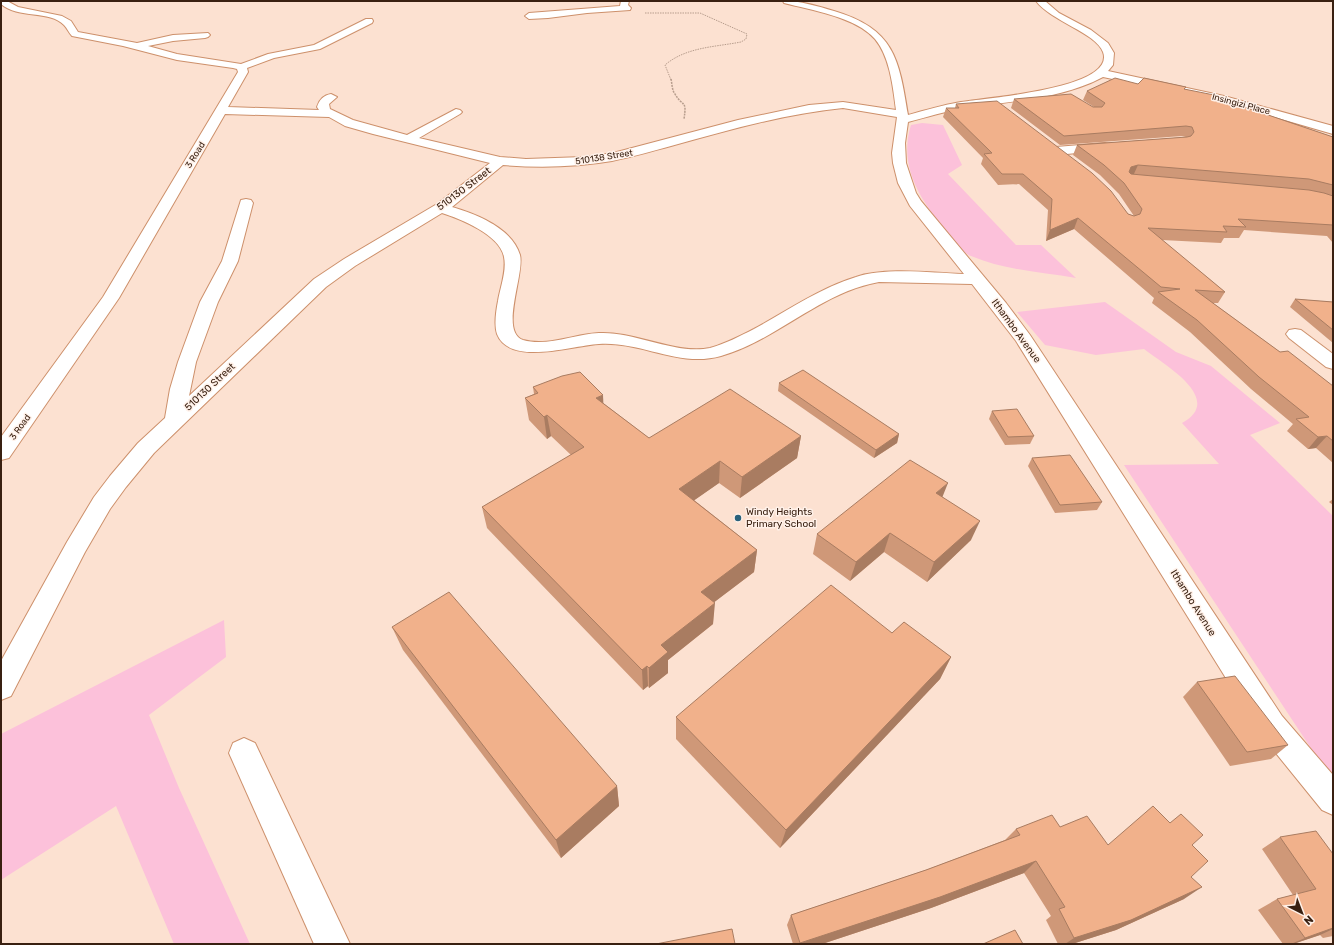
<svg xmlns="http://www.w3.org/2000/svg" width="1334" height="945" font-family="Rubik,sans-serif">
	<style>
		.green { fill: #fcc1da }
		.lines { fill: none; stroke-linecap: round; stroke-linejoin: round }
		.minor-casing { stroke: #cd906b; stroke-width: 2 }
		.path-far1 { stroke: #b79d8d; stroke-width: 1; stroke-dasharray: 1.5 1; stroke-linecap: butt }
		.path { stroke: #b79d8d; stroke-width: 1.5; stroke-dasharray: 2 1; stroke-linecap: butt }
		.minor { fill: #fff; fill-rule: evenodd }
		.wall { fill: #cf9878 }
		.shaded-wall { fill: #a97c61 }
		.building { fill: #f1b18b; stroke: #a97c61 }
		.poi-dot { fill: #29617b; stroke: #fff1e9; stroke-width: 1.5 }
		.labels { text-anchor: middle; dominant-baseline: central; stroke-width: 3; stroke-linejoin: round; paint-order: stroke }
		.far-street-label { font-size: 9px; fill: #392011; stroke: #fff1e9 }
		.street-label { font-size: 10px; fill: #392011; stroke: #fff1e9 }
		.poi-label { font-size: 10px; fill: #392011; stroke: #fff1e9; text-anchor: start }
	</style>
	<rect width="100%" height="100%" fill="#fce1d1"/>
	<g class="green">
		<path d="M922 123 943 125 962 165 948 174 1016 245H1041L1076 278C1041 272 1004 270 971 256 964 254 957 243 952 237 924 206 897 169 911 125Z"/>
		<path d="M1105 302 1176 352 1211 366 1280 423 1250 435 1333 516V777L1320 762 1124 465 1219 464 1182 423C1226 399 1163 364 1144 349L1096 355 1045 345 1017 312Z"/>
		<polygon points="224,620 226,657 149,715 179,788 250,944 174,944 116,806 1,880 1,734"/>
	</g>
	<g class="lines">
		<g class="minor-casing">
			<g id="minor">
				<path d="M1 1H7L18 7 62 16 71 21 78 32 137 43 173 35 208 33 210 35 208 37 205 38 173 41 148 46 177 54 241 64 268 54 314 45 366 19H372L373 21 372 23 320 49 274 58 247 68 248 72 228 107 319 110 317 107C319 100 324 95 331 94L337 97 329 104 330 109 353 120 407 135 456 109 460 110 462 112 460 114 419 138 500 157 526 159 584 157 613 153 738 120 809 105 843 102 896 110C893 87 890 57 875 39 856 17 811 10 784 3L783 1C801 1 817 6 834 11 894 29 899 58 908 115 926 110 943 105 961 102 984 98 1117 89 1103 52 1096 33 1051 21 1036 1H1045L1059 13 1091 30 1108 43 1114 53 1113 65 1108 71 1224 96 1333 126V134L1222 102 1103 77C1062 99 1011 101 965 108 946 111 927 117 908 122L905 143 906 163 916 193 921 201 1006 303 1030 335 1282 716 1333 775V815L1322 810 1262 736 1016 341 972 284 879 282C821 292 777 340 721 356 679 368 641 341 599 344 574 345 510 367 497 334 494 325 496 311 498 301 500 288 507 271 504 257 500 235 461 219 442 213L355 266 326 287 154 453 126 487 110 509 85 552 11 696 1 700V661L67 542 94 497 110 476 138 443 165 418 170 389 178 362 200 302 222 261 241 200 246 199 251 200 253 203 238 261 218 302 196 362 189 396 314 279 344 259 437 204 490 163 373 134 345 126 329 117 225 114 119 298 9 458 1 460V437L103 297 238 72 237 69 233 68 177 60 123 46 72 36C69 33 67 28 64 25 50 10 18 19 1 4ZM843 108 897 117 892 153 893 163 898 183 910 206 964 274C934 273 884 267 856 277 820 288 787 311 754 329 740 336 725 344 710 348 676 355 634 331 599 333 575 334 547 347 523 340 499 332 525 273 520 255 512 228 476 214 452 207L503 165C539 168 577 167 612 161 632 157 652 151 671 146 728 130 784 114 843 108Z"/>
				<polygon points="621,1 629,1 628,5 631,8 630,10 587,13 548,18 529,19 525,16 529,13 620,6"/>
				<polygon points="1105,143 1109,144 1111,147 1109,150 1056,155 1052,154 1050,151 1052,148 1056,147"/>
				<polygon points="1295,329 1301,330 1333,354 1333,369 1326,367 1289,338 1286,334 1289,330"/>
				<polygon points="244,738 255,743 350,944 314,944 229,753 233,743"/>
			</g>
		</g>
		<path class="path-far1" d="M645 13H700L747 34 746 39 741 42C715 47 686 47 665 65L671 80"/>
		<path class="path" d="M671 79C672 83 672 91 675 94 683 108 687 99 684 119"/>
		<use href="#minor" class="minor"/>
	</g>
	<g class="wall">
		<polygon points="1138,84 1185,89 1218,98 1333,137 1333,243 1327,236 1244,230 1239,238 1224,238 1221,243 1162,240 1225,292 1218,303 1213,303 1280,352 1333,386 1333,463 1316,448 1308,449 1287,431 1293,424 1251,389 1190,332 1152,303 1154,298 1074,229 1046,241 1048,210 1019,184 998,185 981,164 983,158 943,117 946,108 955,108 956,104 1128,214 1134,216 1119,194 1100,175 1073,155 1077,145 1186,137 1182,136 1060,145 1011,108 1014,99 1094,107 1083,100 1087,91"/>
		<polygon points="1295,299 1333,302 1333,343 1290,307"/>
		<polygon points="779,383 899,434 897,443 874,458 778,391"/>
		<polygon points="533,387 603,403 649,438 801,436 797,458 740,498 719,483 694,500 757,550 754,572 714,602 713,624 668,660 668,673 649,688 648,686 643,690 487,528 482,507 571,455 551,436 547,439 529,420 525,398 534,394"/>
		<polygon points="992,411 1034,436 1030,444 1005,445 989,419"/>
		<polygon points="1032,458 1102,502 1097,510 1055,513 1028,466"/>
		<polygon points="943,497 971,540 927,582 884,552 850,581 813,554 817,534"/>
		<polygon points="1333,499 1333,505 1329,502"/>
		<polygon points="392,627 617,786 619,806 561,858 403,650"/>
		<polygon points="892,633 951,657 940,679 780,848 676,739 676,717"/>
		<polygon points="1197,682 1288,745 1271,759 1230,766 1183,697"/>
		<polygon points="1060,827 1108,845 1192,845 1191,877 1184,899 1116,930 1072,944 1058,944 1046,920 1051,916 1024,873 931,908 822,944 793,944 787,925 791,915 926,870 1005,840 1016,829"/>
		<polygon points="1280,837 1333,854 1333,936 1323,938 1320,935 1293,944 1283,944 1258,910 1277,899 1293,895 1262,849"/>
	</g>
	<g class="shaded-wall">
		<polygon points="1138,165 1133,176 1127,177 1131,167"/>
		<polygon points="1078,218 1074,229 1046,241 1050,230"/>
		<polygon points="603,395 604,417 596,398"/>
		<polygon points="547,415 551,436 547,439 544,417"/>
		<polygon points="899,434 897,443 874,458 876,450"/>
		<polygon points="801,436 797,458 740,498 742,477"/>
		<polygon points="1327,436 1316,448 1308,449 1318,437"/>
		<polygon points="720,461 719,483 679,511 679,489"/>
		<polygon points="948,483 940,503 936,493"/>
		<polygon points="980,521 971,540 927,582 934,562"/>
		<polygon points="890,533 884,552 850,581 856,562"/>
		<polygon points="757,550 754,572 700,613 701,592"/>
		<polygon points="715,603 713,624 668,660 668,673 649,688 649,668 661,645"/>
		<polygon points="951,657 940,679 780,848 786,830"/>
		<polygon points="647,666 648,686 643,690 642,670"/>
		<polygon points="617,786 619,806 561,858 556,840"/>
		<polygon points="1036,861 1024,873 931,908 822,944 800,944 800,943"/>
		<polygon points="1202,887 1184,899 1116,930 1072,944 1065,944 1074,938"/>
		<polygon points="1333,928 1333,929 1320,935 1293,944 1291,944 1305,938"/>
	</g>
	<g class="building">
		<polygon points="1115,78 1138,84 1144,78 1186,87 1184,89 1219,96 1218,98 1333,137 1333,185 1309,179 1138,165 1131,167 1129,172 1131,174 1309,190 1324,193 1333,196 1333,225 1238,219 1246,227 1223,226 1227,232 1148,228 1225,292 1195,290 1280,352 1288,351 1333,386 1333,441 1327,436 1318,437 1296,419 1309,417 1259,377 1197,320 1158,292 1180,289 1161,287 1078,218 1050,230 1052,199 1023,174 1002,174 984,154 992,153 946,108 959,108 956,104 997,101 1092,173 1111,191 1128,214 1134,216 1140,214 1142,209 1124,183 1104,165 1077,145 1187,137 1191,136 1194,132 1192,127 1186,126 1064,136 1014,99 1071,94 1093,107 1102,107 1105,103 1087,91"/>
		<polygon points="1295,299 1333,302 1333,330"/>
		<polygon points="803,370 899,434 876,450 779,383"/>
		<polygon points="580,372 603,395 596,398 649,438 730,389 801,436 742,477 720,461 679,489 757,550 701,592 715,603 661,645 668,652 649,668 647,666 642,670 482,507 584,447 547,415 544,417 525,398 538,393 533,387 562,376"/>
		<polygon points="1017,409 1034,436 1008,437 992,411"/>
		<polygon points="1070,455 1102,502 1060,505 1032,458"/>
		<polygon points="910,460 948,483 936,493 980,521 934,562 890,533 856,562 817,534"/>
		<polygon points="831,585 892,633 904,622 951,657 786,830 676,717"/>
		<polygon points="449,592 617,786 556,840 392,627"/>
		<polygon points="1235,676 1288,745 1247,752 1197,682"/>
		<polygon points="1153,806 1170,823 1181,814 1203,835 1192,845 1208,861 1191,877 1202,887 1131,920 1074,938 1059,909 1065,907 1036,861 940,897 800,943 791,915 926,870 1020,835 1016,829 1052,815 1060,827 1087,816 1108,845"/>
		<polygon points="1316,831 1333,854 1333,928 1305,938 1277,899 1316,889 1280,837"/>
		<polygon points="732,929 735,944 656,944"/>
		<polygon points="1015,930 1023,944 983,944"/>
	</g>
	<circle class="poi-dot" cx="738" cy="518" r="4"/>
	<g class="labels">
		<g class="far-street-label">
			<text transform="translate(1241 104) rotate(15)">Insingizi Place</text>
			<text transform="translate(195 155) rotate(-58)">3 Road</text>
			<text transform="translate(604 157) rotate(-9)">510138 Street</text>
			<text transform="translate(20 427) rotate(-54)">3 Road</text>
		</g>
		<g class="street-label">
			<text transform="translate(464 189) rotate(-37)">510130 Street</text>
			<text transform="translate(1016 331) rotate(54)">Ithambo Avenue</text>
			<text transform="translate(210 387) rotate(-43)">510130 Street</text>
			<text transform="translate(1193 603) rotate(58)">Ithambo Avenue</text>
		</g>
		<g class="poi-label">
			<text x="746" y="512">Windy Heights<tspan x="746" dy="12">Primary School</tspan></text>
		</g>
	</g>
	<rect width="1334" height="945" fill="none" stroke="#392011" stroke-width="4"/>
	<g transform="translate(1302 913) rotate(138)" stroke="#fff1e9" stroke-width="3" paint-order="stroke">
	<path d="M0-3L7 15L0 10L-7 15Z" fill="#392011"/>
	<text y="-6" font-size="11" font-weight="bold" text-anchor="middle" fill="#392011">N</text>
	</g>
</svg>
